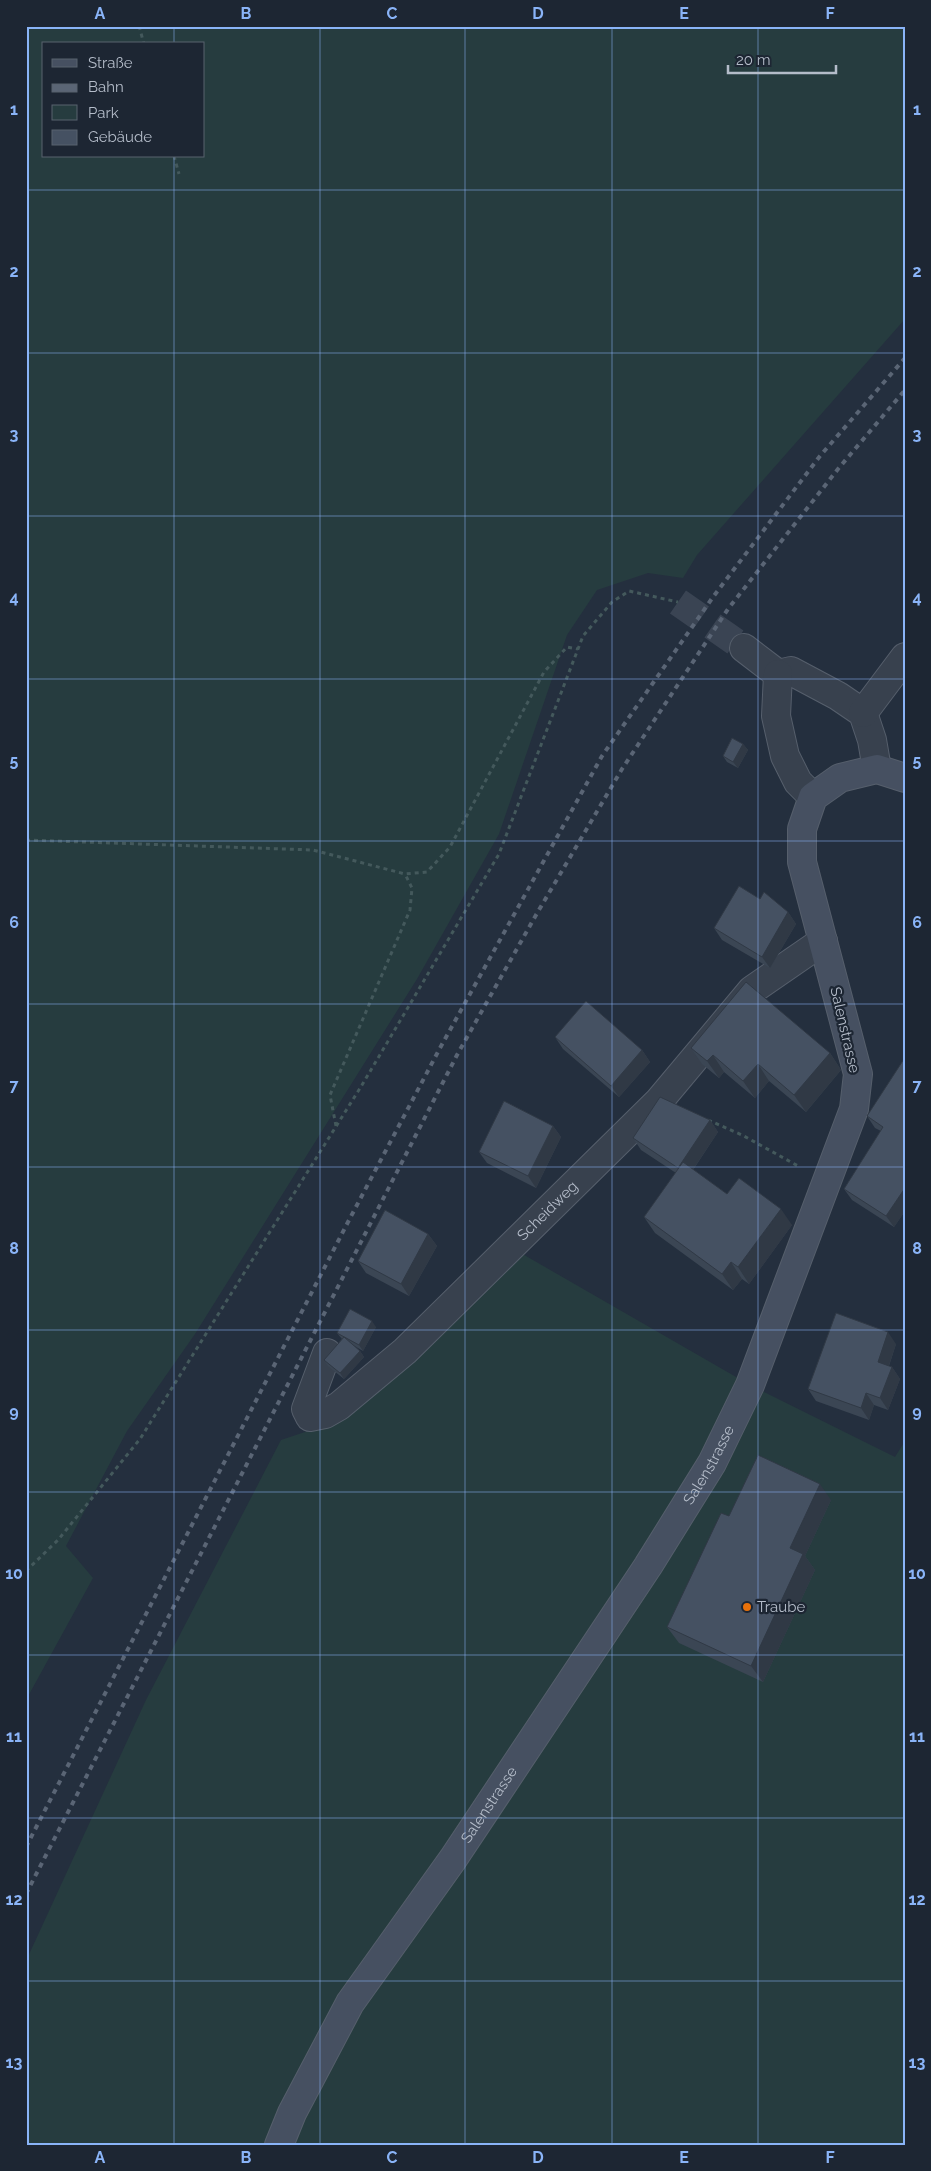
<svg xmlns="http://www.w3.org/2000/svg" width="931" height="2171" font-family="Raleway,sans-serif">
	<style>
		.green { fill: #263c3f; fill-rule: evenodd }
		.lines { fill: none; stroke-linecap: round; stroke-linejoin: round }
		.street-tunnel { stroke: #3a4453; stroke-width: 28; stroke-dasharray: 28 14; stroke-linecap: butt }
		.street-casing { stroke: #565f6c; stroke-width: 30 }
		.secondary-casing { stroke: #565f6c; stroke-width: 30 }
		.path { stroke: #44595c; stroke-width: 3; stroke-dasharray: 4 4; stroke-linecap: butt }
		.street { stroke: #38414e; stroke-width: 28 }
		.secondary { stroke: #465061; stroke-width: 28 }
		.rail { stroke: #5a6575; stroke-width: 4; stroke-dasharray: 5 5; stroke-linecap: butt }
		.wall { fill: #3b4654 }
		.shaded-wall { fill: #303945 }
		.building { fill: #455162; stroke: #303945 }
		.grid { fill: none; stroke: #8ab4f8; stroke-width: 1; stroke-opacity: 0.55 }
		.food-dot { fill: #e8710a; stroke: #1d2633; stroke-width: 2 }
		.labels { text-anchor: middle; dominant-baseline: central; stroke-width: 4.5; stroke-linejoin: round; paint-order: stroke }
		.street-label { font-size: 15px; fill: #b4bcc9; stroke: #1d2633 }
		.poi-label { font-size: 15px; fill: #b4bcc9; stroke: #1d2633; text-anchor: start }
		.neatline { fill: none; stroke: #8ab4f8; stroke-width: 2 }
		.grid-label { font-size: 16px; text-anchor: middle; font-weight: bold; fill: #8ab4f8 }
	</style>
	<rect width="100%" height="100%" fill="#242f3e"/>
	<g class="green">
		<path d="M26 26H905V319L697 555 683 578 648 573 597 590 567 635 499 834 417 979 195 1334 127 1431 66 1546 93 1578 26 1700ZM44 44H204V156H44Z"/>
		<polygon points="519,1252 750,1385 895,1457 905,1441 905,2145 26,2145 26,1961 146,1700 281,1440 308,1431 370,1392"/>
	</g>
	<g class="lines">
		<polyline class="street-tunnel" points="678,602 744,648"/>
		<g class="street-casing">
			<g id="street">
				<polyline points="744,648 778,674 791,671 838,696 863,713 872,740 877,769"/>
				<polyline points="778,674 776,716 785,756 798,782 813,797"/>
				<polyline points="863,713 905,657"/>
				<path id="s1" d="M327 1353 306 1409 310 1417 325 1414 339 1406 405 1351 659 1101 752 990 823 941"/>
			</g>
		</g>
		<g class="secondary-casing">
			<g id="secondary">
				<path id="s2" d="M279 2145 292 2113 350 2003 453 1859 648 1566 712 1463 750 1385 854 1109 858 1074 802 862V829L813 797 840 778 877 769 905 778"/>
			</g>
		</g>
		<g class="path">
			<polyline points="139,26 144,44"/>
			<polyline points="174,156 179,174"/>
			<polyline points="26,840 313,850 405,874 427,872 450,847 544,672 567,647 578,649"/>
			<polyline points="708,1120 742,1135 798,1166"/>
			<polyline points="336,1126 330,1095 410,910 412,888 405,874"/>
			<polyline points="26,1571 58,1540 140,1439 362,1085 499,854 583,636 612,602 629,591 678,602"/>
		</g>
		<use href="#street" class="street"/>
		<use href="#secondary" class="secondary"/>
		<g class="rail">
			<polyline points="26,1847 348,1222 440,1048 602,756 713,597 820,456 905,358"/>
			<polyline points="26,1894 457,1055 536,915 622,769 728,609 838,469 905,390"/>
		</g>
	</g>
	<g class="wall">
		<polygon points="743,744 748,750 738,768 727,762 723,756"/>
		<polygon points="760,899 788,912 796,924 770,968 722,940 714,928"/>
		<polygon points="555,1037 642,1050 650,1062 619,1097 563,1049"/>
		<polygon points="691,1048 830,1053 841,1070 806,1112 769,1081 755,1098 724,1072 719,1078 702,1064"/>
		<polygon points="905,1060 905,1211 894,1227 852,1200 844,1189 881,1131 875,1128 867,1116"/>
		<polygon points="710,1120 718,1132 693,1170 727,1194 792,1225 749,1284 742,1279 733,1290 655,1233 644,1217 676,1173 641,1150 633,1138"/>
		<polygon points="553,1126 561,1137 536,1188 487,1163 479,1152"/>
		<polygon points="428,1234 437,1246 409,1296 366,1273 358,1261"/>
		<polygon points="376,1327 363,1351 353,1345 360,1351 364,1357 344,1379 328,1366 324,1360 342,1339 337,1333"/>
		<polygon points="896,1344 889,1366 892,1367 900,1379 888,1410 874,1405 869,1420 816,1401 808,1389"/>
		<polygon points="831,1500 805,1556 815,1570 763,1682 679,1643 667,1627 729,1516"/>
	</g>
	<g class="shaded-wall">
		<polygon points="743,744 748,750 738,768 733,762"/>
		<polygon points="788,912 796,924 770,968 762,957"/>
		<polygon points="642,1050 650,1062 619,1097 611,1086"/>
		<polygon points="830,1053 841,1070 806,1112 794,1095"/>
		<polygon points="713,1055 724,1072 719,1078 707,1061"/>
		<polygon points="758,1064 769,1081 755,1098 743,1081"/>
		<polygon points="710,1120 718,1132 686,1180 678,1168"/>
		<polygon points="553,1126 561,1137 536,1188 528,1176"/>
		<polygon points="905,1188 905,1211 894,1227 886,1216"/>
		<polygon points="781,1209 792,1225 749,1284 738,1267"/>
		<polygon points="428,1234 437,1246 409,1296 401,1284"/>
		<polygon points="731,1262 742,1279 733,1290 722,1274"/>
		<polygon points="372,1321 376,1327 363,1351 359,1345"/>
		<polygon points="888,1332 896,1344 886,1374 878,1362"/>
		<polygon points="360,1351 364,1357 344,1379 340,1373"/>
		<polygon points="892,1367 900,1379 888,1410 880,1398"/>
		<polygon points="866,1393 874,1405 869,1420 861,1408"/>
		<polygon points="820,1484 831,1500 805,1556 815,1570 763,1682 751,1666 790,1548"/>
	</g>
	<g class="building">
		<polygon points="732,738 743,744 733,762 723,756"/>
		<polygon points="739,886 760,899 764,892 788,912 762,957 714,928"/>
		<polygon points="746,982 830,1053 794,1095 758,1064 743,1081 713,1055 707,1061 691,1048"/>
		<polygon points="586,1001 642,1050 611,1086 555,1037"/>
		<polygon points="904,1059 905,1060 905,1188 886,1216 844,1189 883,1127 867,1116"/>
		<polygon points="660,1097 710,1120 678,1168 633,1138"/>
		<polygon points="504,1101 553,1126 528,1176 479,1152"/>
		<polygon points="683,1162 727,1194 739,1178 781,1209 738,1267 731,1262 722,1274 644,1217"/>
		<polygon points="385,1210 428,1234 401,1284 358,1261"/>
		<polygon points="350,1309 372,1321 359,1345 337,1333"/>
		<polygon points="836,1313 888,1332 878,1362 892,1367 880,1398 866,1393 861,1408 808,1389"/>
		<polygon points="344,1337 360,1351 340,1373 324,1360"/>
		<polygon points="758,1455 820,1484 790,1548 803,1554 751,1666 667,1627 721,1513 729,1516"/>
	</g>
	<path class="grid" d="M174 26V44M320 26V2145M465 26V2145M612 26V2145M758 26V2145M174 156V2145M26 190H905M26 353H905M26 516H905M26 679H905M26 841H905M26 1004H905M26 1167H905M26 1330H905M26 1492H905M26 1655H905M26 1818H905M26 1981H905"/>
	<circle class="food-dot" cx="747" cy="1607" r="5"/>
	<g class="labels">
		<g class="street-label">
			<text transform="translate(845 1030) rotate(77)">Salenstrasse</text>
			<text stroke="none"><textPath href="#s1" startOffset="386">Scheidweg</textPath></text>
			<text stroke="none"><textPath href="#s2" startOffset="806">Salenstrasse</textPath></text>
			<text stroke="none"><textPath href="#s2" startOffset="401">Salenstrasse</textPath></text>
		</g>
		<g class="poi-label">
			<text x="757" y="1607">Traube</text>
		</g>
	</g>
	<rect width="931" height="2171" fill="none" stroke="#1d2633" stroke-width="55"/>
	<rect x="42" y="42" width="162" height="115" fill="#1d2633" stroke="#59626f"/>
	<rect x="52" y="59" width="25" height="8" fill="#465061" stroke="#59626f"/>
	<text x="88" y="68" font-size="15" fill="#b4bcc9">Straße</text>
	<rect x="52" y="84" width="25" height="8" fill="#5a6575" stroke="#59626f"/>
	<text x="88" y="92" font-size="15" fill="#b4bcc9">Bahn</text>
	<rect x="52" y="105" width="25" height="15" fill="#263c3f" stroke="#59626f"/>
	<text x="88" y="118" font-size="15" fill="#b4bcc9">Park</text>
	<rect x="52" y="130" width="25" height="15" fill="#455162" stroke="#59626f"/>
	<text x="88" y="142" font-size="15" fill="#b4bcc9">Gebäude</text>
	<path d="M728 65v8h108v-8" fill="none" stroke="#b4bcc9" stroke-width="2.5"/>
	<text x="736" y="65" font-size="15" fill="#b4bcc9" stroke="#1d2633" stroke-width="4" paint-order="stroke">20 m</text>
	<rect x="28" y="28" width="876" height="2116" class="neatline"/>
	<g class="grid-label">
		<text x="100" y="19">A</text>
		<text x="246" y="19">B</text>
		<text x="392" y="19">C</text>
		<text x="538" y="19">D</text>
		<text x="684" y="19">E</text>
		<text x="830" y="19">F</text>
		<text x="14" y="115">1</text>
		<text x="917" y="115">1</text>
		<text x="14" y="277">2</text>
		<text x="917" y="277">2</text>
		<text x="14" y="440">3</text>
		<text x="917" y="440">3</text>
		<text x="14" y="603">4</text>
		<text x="917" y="603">4</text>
		<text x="14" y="766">5</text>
		<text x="917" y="766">5</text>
		<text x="14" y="928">6</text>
		<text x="917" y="928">6</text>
		<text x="14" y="1091">7</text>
		<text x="917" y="1091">7</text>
		<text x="14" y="1254">8</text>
		<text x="917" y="1254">8</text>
		<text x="14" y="1417">9</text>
		<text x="917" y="1417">9</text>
		<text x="14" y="1579">10</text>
		<text x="917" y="1579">10</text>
		<text x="14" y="1742">11</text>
		<text x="917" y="1742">11</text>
		<text x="14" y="1905">12</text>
		<text x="917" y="1905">12</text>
		<text x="14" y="2068">13</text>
		<text x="917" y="2068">13</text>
		<text x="100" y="2163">A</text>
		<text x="246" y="2163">B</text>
		<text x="392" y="2163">C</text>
		<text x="538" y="2163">D</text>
		<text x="684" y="2163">E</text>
		<text x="830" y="2163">F</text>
	</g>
</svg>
